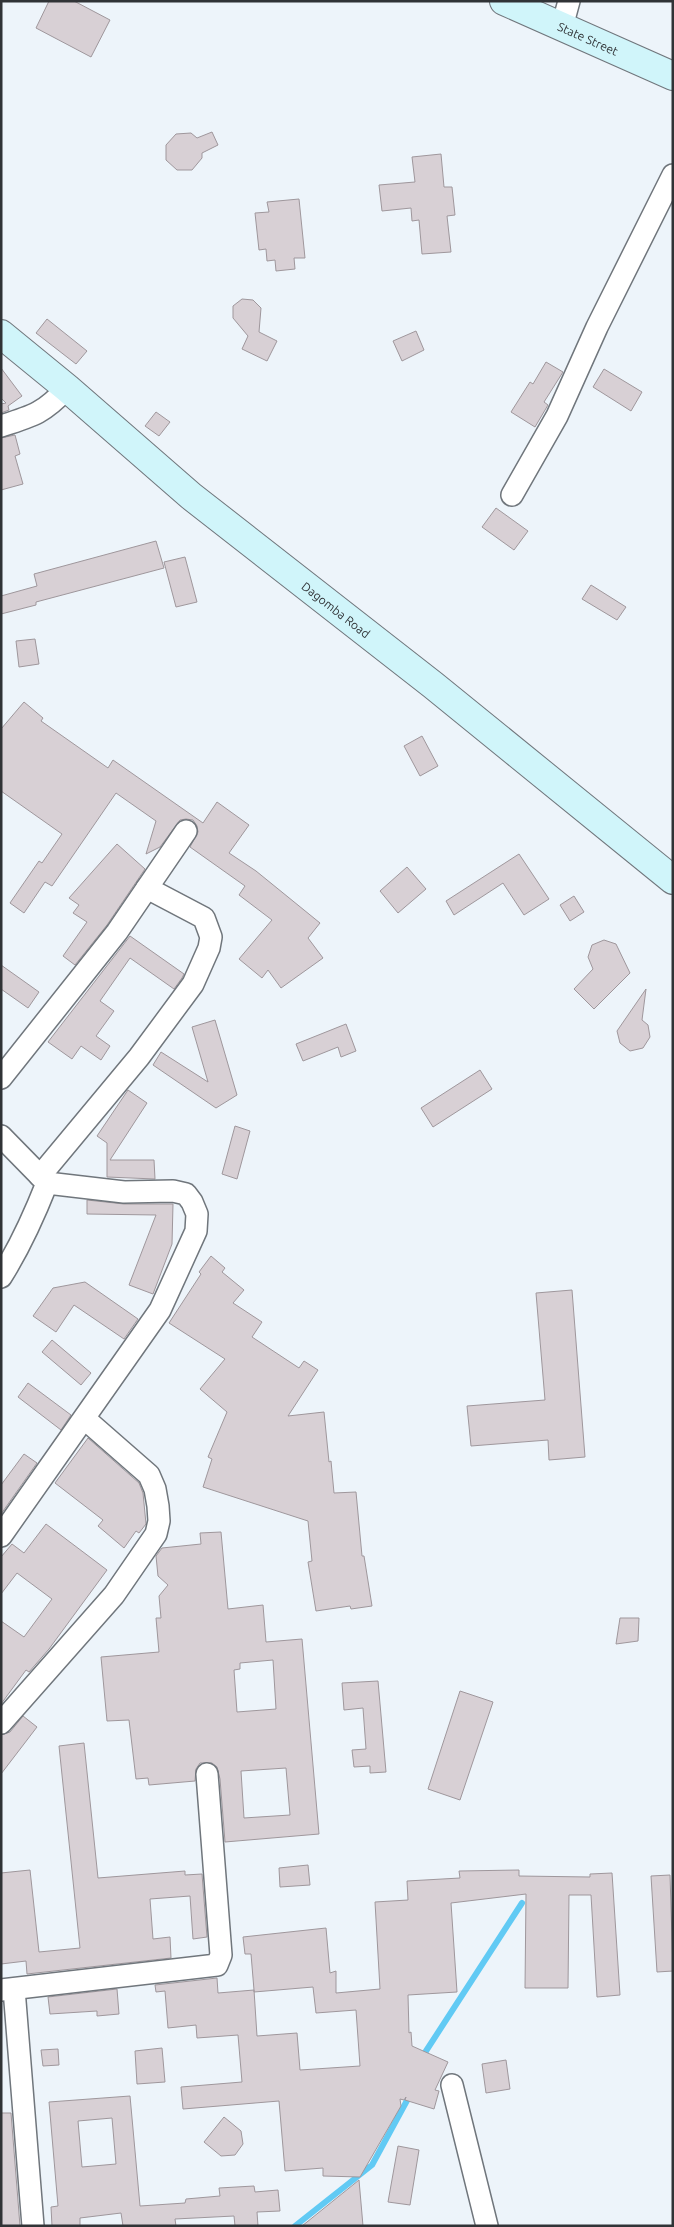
<svg xmlns="http://www.w3.org/2000/svg" width="674" height="2227" font-family="Ubuntu,sans-serif">
	<style>
		.lines { fill: none; stroke-linecap: round; stroke-linejoin: round }
		.stream { stroke: #61caf4; stroke-width: 6 }
		.building { fill: #d8d0d5; stroke: #9f979c; fill-rule: evenodd }
		.street-casing { stroke: #70767c; stroke-width: 24 }
		.secondary-casing { stroke: #70767c; stroke-width: 30 }
		.street { stroke: #fff; stroke-width: 21 }
		.secondary { stroke: #d0f5fa; stroke-width: 28 }
		.labels { text-anchor: middle; dominant-baseline: central; stroke-width: 4; stroke-linejoin: round; paint-order: stroke }
		.street-label { font-size: 12px; fill: #303336; stroke: #fff }
	</style>
	<rect width="100%" height="100%" fill="#edf4fa"/>
	<g class="lines">
		<g class="stream">
			<polyline points="424,2060 426,2051 522,1903"/>
			<polyline points="295,2226 372,2165 410,2095"/>
		</g>
	</g>
	<g class="building">
		<polygon points="49,1 74,1 110,20 91,57 36,28"/>
		<polygon points="212,132 218,145 202,153 202,158 192,170 177,170 166,160 166,145 176,134 191,133 197,138"/>
		<polygon points="441,154 444,187 452,187 455,215 447,216 451,252 422,254 419,220 412,221 411,208 382,211 379,185 415,182 412,157"/>
		<polygon points="299,199 305,258 294,258 295,269 276,271 275,260 267,261 266,249 259,250 255,213 269,212 267,202"/>
		<polygon points="242,299 253,300 261,308 259,332 277,341 267,361 242,349 248,336 233,318 233,306"/>
		<polygon points="47,319 87,351 76,364 36,333"/>
		<polygon points="416,331 424,350 402,361 393,341"/>
		<polygon points="546,362 563,372 544,402 548,405 535,427 511,412 530,382 533,384"/>
		<polygon points="1,368 22,396 8,406 9,410 1,413 1,404 6,403 1,398"/>
		<polygon points="604,369 642,392 631,411 593,387"/>
		<polygon points="156,412 170,422 159,436 145,426"/>
		<polygon points="15,435 20,454 15,456 23,484 1,490 1,438"/>
		<polygon points="496,508 528,531 514,550 482,527"/>
		<polygon points="156,541 164,568 36,602 36,605 1,614 1,596 37,586 34,574"/>
		<polygon points="185,557 197,602 176,607 164,562"/>
		<polygon points="591,585 626,607 617,620 582,599"/>
		<polygon points="35,639 39,664 19,667 16,641"/>
		<polygon points="24,702 43,718 41,721 108,768 113,760 203,823 217,802 249,825 229,853 256,871 320,923 308,938 323,958 281,988 268,970 262,978 239,959 272,920 239,895 245,886 190,847 198,832 197,826 193,820 186,819 180,820 160,847 146,854 156,821 116,793 52,886 45,882 24,913 10,903 39,861 42,863 62,834 1,791 1,729"/>
		<polygon points="422,736 438,766 420,776 404,746"/>
		<polygon points="117,844 145,869 107,925 75,965 63,956 87,922 73,913 79,905 69,898"/>
		<polygon points="519,854 549,899 524,915 503,883 454,915 446,901"/>
		<polygon points="407,867 426,889 398,913 380,891"/>
		<polygon points="574,896 584,912 570,921 560,905"/>
		<polygon points="130,936 184,974 182,978 174,989 130,958 100,1001 114,1011 96,1036 110,1046 101,1060 81,1046 72,1059 48,1042"/>
		<polygon points="604,940 616,944 630,973 594,1009 574,989 593,969 588,957 592,945"/>
		<polygon points="1,965 39,992 28,1008 1,989"/>
		<polygon points="646,989 642,1020 648,1025 650,1037 643,1048 630,1051 620,1043 617,1031"/>
		<polygon points="215,1020 237,1095 216,1108 153,1065 161,1052 208,1082 192,1027"/>
		<polygon points="346,1024 356,1051 341,1057 338,1047 303,1061 296,1044"/>
		<polygon points="480,1070 492,1089 433,1127 421,1108"/>
		<polygon points="128,1090 147,1103 110,1160 154,1160 155,1179 107,1177 107,1143 97,1136"/>
		<polygon points="235,1126 250,1131 237,1179 222,1174"/>
		<polygon points="87,1200 124,1204 173,1204 172,1244 153,1294 129,1285 156,1215 87,1214"/>
		<polygon points="211,1256 225,1268 222,1272 244,1290 233,1303 262,1322 252,1337 299,1368 304,1361 318,1370 288,1416 324,1412 329,1462 331,1461 334,1493 356,1492 362,1556 364,1556 372,1606 351,1609 350,1606 316,1611 308,1562 312,1561 308,1521 203,1487 212,1459 208,1457 227,1412 200,1389 225,1359 169,1323 201,1274 199,1272"/>
		<polygon points="85,1282 138,1319 124,1339 74,1305 56,1332 33,1316 53,1288"/>
		<polygon points="572,1290 585,1457 549,1460 548,1440 471,1446 467,1406 545,1400 536,1293"/>
		<polygon points="52,1340 91,1373 81,1385 42,1352"/>
		<polygon points="28,1383 71,1415 61,1430 18,1397"/>
		<polygon points="88,1438 139,1483 143,1493 146,1524 139,1533 136,1531 124,1548 98,1526 103,1520 55,1483"/>
		<polygon points="24,1454 37,1463 1,1514 1,1485"/>
		<polygon points="46,1524 107,1570 49,1649 29,1672 26,1670 1,1704 1,1621 24,1637 52,1599 17,1573 1,1594 1,1557 12,1544 24,1553"/>
		<path d="M221 1532 228 1609 263 1605 266 1642 302 1639 319 1834 225 1842 220 1779 217 1767 212 1763H200L196 1769 195 1781 149 1785 148 1778 136 1779 129 1720 107 1721 101 1657 159 1652 156 1618H161L159 1596 168 1585 158 1576 156 1556 162 1548 201 1544 200 1533ZM273 1660 276 1709 237 1712 234 1670 240 1669V1663ZM286 1768 290 1815 244 1818 241 1771Z"/>
		<polygon points="620,1618 639,1618 638,1641 616,1644"/>
		<polygon points="378,1681 386,1772 370,1773 370,1766 354,1767 352,1750 366,1749 363,1708 344,1710 342,1683"/>
		<polygon points="460,1691 493,1702 460,1800 428,1789"/>
		<polygon points="23,1716 37,1727 1,1774 1,1735 10,1732"/>
		<polygon points="84,1743 98,1878 185,1871 185,1875 202,1874 207,1937 193,1939 190,1896 150,1899 153,1939 170,1937 171,1958 27,1974 26,1961 1,1964 1,1873 30,1870 39,1952 80,1948 59,1746"/>
		<polygon points="308,1865 310,1885 280,1887 279,1868"/>
		<path d="M519 1870V1876L590 1877V1874L612 1873 620 1995 597 1997 591 1895H569L568 1988H525L526 1894 451 1903 457 1992 408 1995 409 2033 411 2032 412 2046 448 2062 435 2090 439 2091 434 2109 405 2100 406 2097 404 2100 400 2099 401 2106 360 2177 323 2176V2168L285 2171 279 2101 183 2109 181 2087 242 2082 238 2035 197 2038 196 2025 168 2028 165 1991 156 1992 155 1985 217 1978 218 1993 254 1990 251 1954H245L243 1937 326 1928 330 1973 336 1971V1993L380 1989 375 1902 408 1900 407 1881 460 1878 459 1871ZM313 1987 316 2013 356 2010 360 2066 300 2070 297 2033 257 2036 254 1990V1992Z"/>
		<polygon points="670,1875 673,1971 657,1972 651,1876"/>
		<polygon points="117,1989 119,2014 97,2016 97,2011 50,2014 48,1997"/>
		<polygon points="162,2048 165,2082 137,2084 135,2051"/>
		<polygon points="58,2049 59,2065 43,2066 41,2050"/>
		<polygon points="506,2060 510,2089 486,2093 482,2064"/>
		<path d="M130 2096 140 2206 185 2203 186 2199 220 2196 219 2188 254 2186 255 2192 278 2190 280 2211 257 2212 258 2226H235L234 2216 175 2219 176 2226H123L121 2213 80 2218V2226H52L51 2207 58 2206 49 2102ZM112 2118 116 2164 82 2167 78 2121Z"/>
		<polygon points="1,2113 11,2113 20,2226 1,2226"/>
		<polygon points="224,2117 241,2131 243,2144 235,2155 221,2156 204,2142"/>
		<polygon points="398,2146 419,2150 410,2205 388,2202"/>
		<polygon points="359,2180 363,2226 302,2226"/>
	</g>
	<g class="lines">
		<g class="street-casing">
			<g id="street">
				<polyline points="562,27 569,1"/>
				<path d="M1 426C33 416 44 413 67 388"/>
				<polyline points="512,495 557,416 597,327 673,175"/>
				<polyline points="1,1078 117,932 186,831"/>
				<path d="M1 1136 47 1183C34 1216 20 1247 1 1277"/>
				<polyline points="40,1176 139,1057 193,984 209,948 211,937 204,918 147,888"/>
				<polyline points="1,1536 160,1310 196,1231 197,1214 192,1202 186,1194 173,1191 124,1192 47,1183"/>
				<polyline points="1,1723 114,1595 156,1534 159,1521 158,1506 155,1489 149,1475 85,1419"/>
				<polyline points="14,1989 33,2226"/>
				<polyline points="1,1990 217,1965 221,1955 207,1774"/>
				<polyline points="452,2085 487,2226"/>
			</g>
		</g>
		<g class="secondary-casing">
			<g id="secondary">
				<path id="s1" d="M504 1 673 76"/>
				<path id="s2" d="M1 334 67 388 191 496 433 685 673 880"/>
			</g>
		</g>
		<use href="#street" class="street"/>
		<use href="#secondary" class="secondary"/>
	</g>
	<g class="labels">
		<g class="street-label">
			<text stroke="none"><textPath href="#s1" startOffset="92">State Street</textPath></text>
			<text stroke="none"><textPath href="#s2" startOffset="434">Dagomba Road</textPath></text>
		</g>
	</g>
	<rect width="674" height="2227" fill="none" stroke="#303336" stroke-width="5"/>
</svg>
